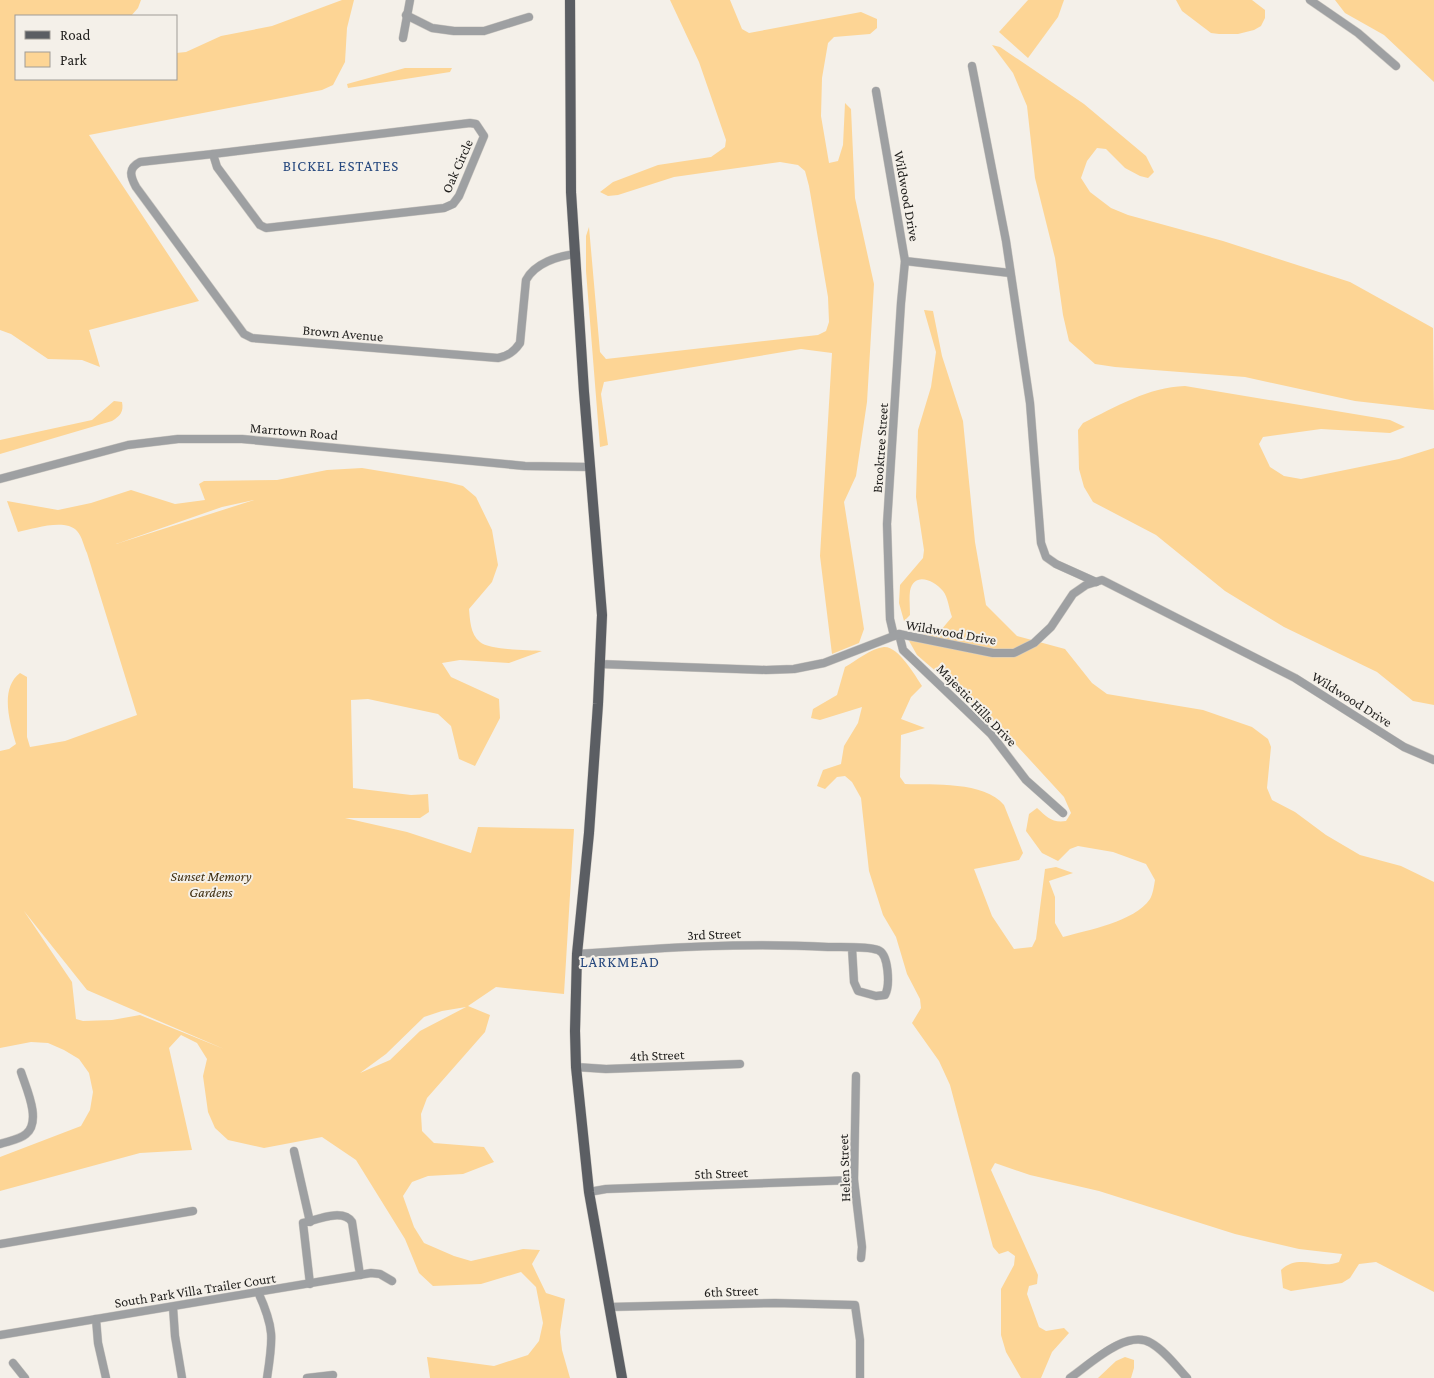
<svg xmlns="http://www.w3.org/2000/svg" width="1434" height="1378" font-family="'Crimson Pro',serif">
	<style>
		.green { fill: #fdd595; fill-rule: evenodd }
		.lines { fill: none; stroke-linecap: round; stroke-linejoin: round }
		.minor-casing { stroke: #cecac4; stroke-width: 9 }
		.major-casing { stroke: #cecac4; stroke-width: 11 }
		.minor { stroke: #9ea0a2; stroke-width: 8 }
		.major { stroke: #5b5e63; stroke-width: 10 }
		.labels { text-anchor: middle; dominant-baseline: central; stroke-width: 4; stroke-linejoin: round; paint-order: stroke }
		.street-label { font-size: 14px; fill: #201f1d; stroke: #f4f0e9 }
		.park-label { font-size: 14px; font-style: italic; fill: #402f11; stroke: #f4f0e9 }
		.neighbourhood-label { font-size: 15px; letter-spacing: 1px; fill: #26487e; stroke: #f4f0e9 }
	</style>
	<rect width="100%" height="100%" fill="#f4f0e9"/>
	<g class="green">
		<polygon points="0,0 141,0 138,8 131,16 16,16 16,79 176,79 176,53 186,52 221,36 272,26 342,0 354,0 347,28 345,62 333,85 322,90 89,135 199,301 89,330 100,367 82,360 48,359 11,334 0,330"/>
		<polygon points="670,0 730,0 742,29 749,33 861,12 877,19 877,28 870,34 834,37 828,43 822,78 821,116 829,163 838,161 843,145 845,103 851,109 855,198 874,284 867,402 856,476 844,502 864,629 859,643 832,654 820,556 832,353 801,349 604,382 601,394 608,445 600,447 586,271 586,236 589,227 600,352 606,359 818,335 826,331 829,322 828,297 809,186 805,171 798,165 780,162 674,177 618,195 608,196 600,192 613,182 658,165 711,157 725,147 726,140 699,62"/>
		<polygon points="1028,0 1064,0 1058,17 1028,58 999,32"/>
		<polygon points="1176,0 1252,0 1265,10 1265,18 1261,26 1254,30 1238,34 1219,34 1211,33 1182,11"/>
		<polygon points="1335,0 1434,0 1434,82 1384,35 1345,13"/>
		<polygon points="992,45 1000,47 1084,104 1146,156 1154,172 1148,178 1140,176 1125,168 1106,149 1097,148 1087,161 1081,178 1090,192 1111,208 1128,215 1223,241 1350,282 1433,328 1434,410 1355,401 1245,377 1115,367 1095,364 1069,341 1063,315 1055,258 1035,178 1027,106 1013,73"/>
		<polygon points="405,68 452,68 450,72 348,88 347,84"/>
		<path d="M924 310 933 311 942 356 963 421 975 542 986 605 1017 636 1065 649 1092 683 1107 694 1203 710 1252 727 1268 739 1271 747 1267 788 1272 800 1295 812 1326 835 1360 855 1401 866 1434 882V1292L1376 1262 1359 1264 1350 1278 1342 1283 1291 1291 1283 1288 1281 1270C1299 1253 1320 1270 1339 1262L1342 1254 1299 1249 1235 1234 1099 1191 1030 1175 995 1163 991 1170 1038 1275 1037 1284 1029 1286 1027 1294 1039 1327 1046 1331 1064 1328 1069 1333 1052 1352 1041 1378H1021L1006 1352 1001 1335V1289L1014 1265 1015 1256 1008 1251 999 1254 993 1247 950 1085 939 1061 912 1023 921 1008 920 999 907 974 896 937 883 915 869 871 861 798 852 782 845 776 837 777 825 789 817 786 823 770 841 764 844 746 858 723 862 707 820 720 811 718 813 709 837 695 845 667C856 661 871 648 884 647 898 646 915 675 922 686L911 697 901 719 925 728 901 735 900 777 905 784C933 785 984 781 1004 805L1023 853 1019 860 974 869 992 916 1014 949 1032 947 1036 939 1045 869 1056 867 1073 873 1049 881 1055 897V923L1063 937C1088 930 1134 922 1150 899 1153 894 1154 886 1155 880L1146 864 1113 852 1078 846 1070 849 1058 861 1042 853 1026 831 1029 814 1037 808C1047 817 1052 823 1066 821L1071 813 1064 797 997 724 917 655 908 639 941 630 952 617C949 609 948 597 943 591 934 580 914 571 910 591 909 599 910 607 910 615L904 621 899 603 900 585 923 558 924 550 916 497 918 430 931 387 936 352Z"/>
		<path d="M1185 386 1390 420 1405 427 1390 433 1321 429 1263 437 1259 444 1270 467 1284 476 1301 479 1399 459 1434 448V705L1413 701 1377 672 1284 627 1225 591 1156 535 1093 502 1084 487 1079 469 1078 430 1083 423C1116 407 1148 387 1185 386Z"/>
		<path d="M114 401 122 402C124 412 120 416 112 421L0 454V440L92 420Z"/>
		<path d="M362 468 447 482 463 486 476 497 492 530 498 565 492 582 469 609C470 619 470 634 480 642 489 650 528 650 542 651L509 663 460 660 442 663 451 677 499 699 500 718 475 766 459 759 451 726 438 714 368 699 351 700 353 788 411 795 428 794 429 812 420 818H345L407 832 471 853 478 827 574 829 564 994 496 987 468 1006 490 1015 485 1032 427 1098 421 1114 422 1131 434 1143 484 1147 494 1162 463 1174 428 1176 412 1182 403 1196 414 1227 424 1243 454 1256 471 1261 523 1249 540 1250 532 1264 546 1293 565 1299 560 1332 562 1350 570 1378H430L427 1357 494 1366 528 1355 539 1341 543 1323 536 1287 521 1272 481 1284 433 1286 419 1273 405 1239 356 1160 322 1137 264 1148 228 1140 215 1128 208 1112 203 1076 207 1059 197 1043 181 1035 169 1048 192 1150 140 1153 0 1191V1157L81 1126 90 1110 93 1092 89 1073 79 1059 64 1050 48 1043 31 1042 0 1048V751L9 749 16 744C9 721 0 688 20 673L27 677V737L30 747 65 741 137 715 87 553C84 547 82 536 77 531 65 518 33 529 18 532L7 501 58 510 91 503 131 490 175 504 205 500 199 484 204 481 277 480 327 470ZM254 500 116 544 222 507ZM24 911 87 990 224 1049 140 1015 112 1020 83 1021 76 1019 72 982ZM466 1007 420 1031 390 1060 360 1073 386 1054 424 1017 442 1011Z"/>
		<polygon points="1125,1357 1134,1360 1134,1368 1131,1378 1098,1378 1116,1361"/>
	</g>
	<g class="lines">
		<g class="minor-casing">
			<g id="minor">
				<polyline points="1310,0 1358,33 1396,66"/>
				<polyline points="406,15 432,28 454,31 484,31 529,17"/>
				<polyline points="403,38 410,0"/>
				<polyline points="972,66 1006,241 1030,403 1041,543 1046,557 1056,564 1096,582"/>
				<polyline points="876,91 905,261 901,303 887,524 890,619 894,636"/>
				<polygon points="470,123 476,124 484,136 459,196 453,204 444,208 266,228 260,225 217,167 213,154"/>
				<path d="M213 154 140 162C128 168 130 176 136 187L244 334 252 338 498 358C508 356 514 352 520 343L526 280C535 263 558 256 576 254"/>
				<polyline points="905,261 1010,273"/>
				<polyline points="0,479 128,445 178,439 242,439 525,466 590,467"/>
				<polyline points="899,634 903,650 991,734 1026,780 1063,813"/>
				<polyline points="599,664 766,670 794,669 824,663 899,634 993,653 1014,653 1034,643 1051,627 1073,594 1086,585 1102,580 1295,678 1404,747 1434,760"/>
				<path d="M577 954C660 948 745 942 828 947 840 947 867 946 878 950 889 954 890 986 885 995L876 996 858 991 854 982 852 948"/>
				<polyline points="576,1067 606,1069 740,1064"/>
				<polyline points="856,1076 854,1180 862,1247 861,1258"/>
				<path d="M0 1144C8 1141 19 1140 26 1134 42 1121 26 1088 21 1072"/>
				<polyline points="294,1151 310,1222"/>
				<polyline points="589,1192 606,1189 854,1180"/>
				<polyline points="0,1244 193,1211"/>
				<path d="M310 1284 303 1223C316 1220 343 1208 352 1222L360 1275"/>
				<path d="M258 1292C275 1329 273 1339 267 1378"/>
				<polyline points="173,1307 175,1336 182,1378"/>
				<polyline points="609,1307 775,1303 855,1305 860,1340 860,1378"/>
				<polyline points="96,1319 98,1343 106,1378"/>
				<polyline points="0,1335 371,1273 380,1274 392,1281"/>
				<polyline points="13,1363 25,1378"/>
				<polyline points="307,1378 333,1375"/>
				<path d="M1070 1378C1089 1365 1127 1328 1151 1343 1165 1351 1176 1366 1187 1378"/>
			</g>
		</g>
		<g class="major-casing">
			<polyline id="major" points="570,0 571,192 584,392 602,615 598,704 589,833 577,954 575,1031 576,1067 589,1192 622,1378"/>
		</g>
		<use href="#minor" class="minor"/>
		<use href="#major" class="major"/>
	</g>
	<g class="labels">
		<g class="street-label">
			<text transform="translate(457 166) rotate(-66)">Oak Circle</text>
			<text transform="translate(907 196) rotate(80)">Wildwood Drive</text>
			<text transform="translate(343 333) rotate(5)">Brown Avenue</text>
			<text transform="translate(294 431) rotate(5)">Marrtown Road</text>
			<text transform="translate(880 448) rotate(-86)">Brooktree Street</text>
			<text transform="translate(951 632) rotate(10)">Wildwood Drive</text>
			<text transform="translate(1352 699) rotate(32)">Wildwood Drive</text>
			<text transform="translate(977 705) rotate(46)">Majestic Hills Drive</text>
			<text transform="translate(714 934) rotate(-2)">3rd Street</text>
			<text transform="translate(657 1055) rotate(-2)">4th Street</text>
			<text transform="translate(844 1168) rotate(-92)">Helen Street</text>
			<text transform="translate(721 1173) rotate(-2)">5th Street</text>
			<text transform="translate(195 1290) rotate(-9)">South Park Villa Trailer Court</text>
			<text transform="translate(731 1291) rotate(-2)">6th Street</text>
		</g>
		<g class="park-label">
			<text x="211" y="876">Sunset Memory<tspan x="211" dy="16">Gardens</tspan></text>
		</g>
		<g class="neighbourhood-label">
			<text x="341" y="166">BICKEL ESTATES</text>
			<text x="620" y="962">LARKMEAD</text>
		</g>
	</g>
	<rect x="15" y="15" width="162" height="65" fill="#f4f0e9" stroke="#9f9c97"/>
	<rect x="25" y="31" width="25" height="8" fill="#5b5e63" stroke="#9f9c97"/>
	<text x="60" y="40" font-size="15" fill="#201f1d">Road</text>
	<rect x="25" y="52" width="25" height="15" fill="#fdd595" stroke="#9f9c97"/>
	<text x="60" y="65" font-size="15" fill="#201f1d">Park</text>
</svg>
